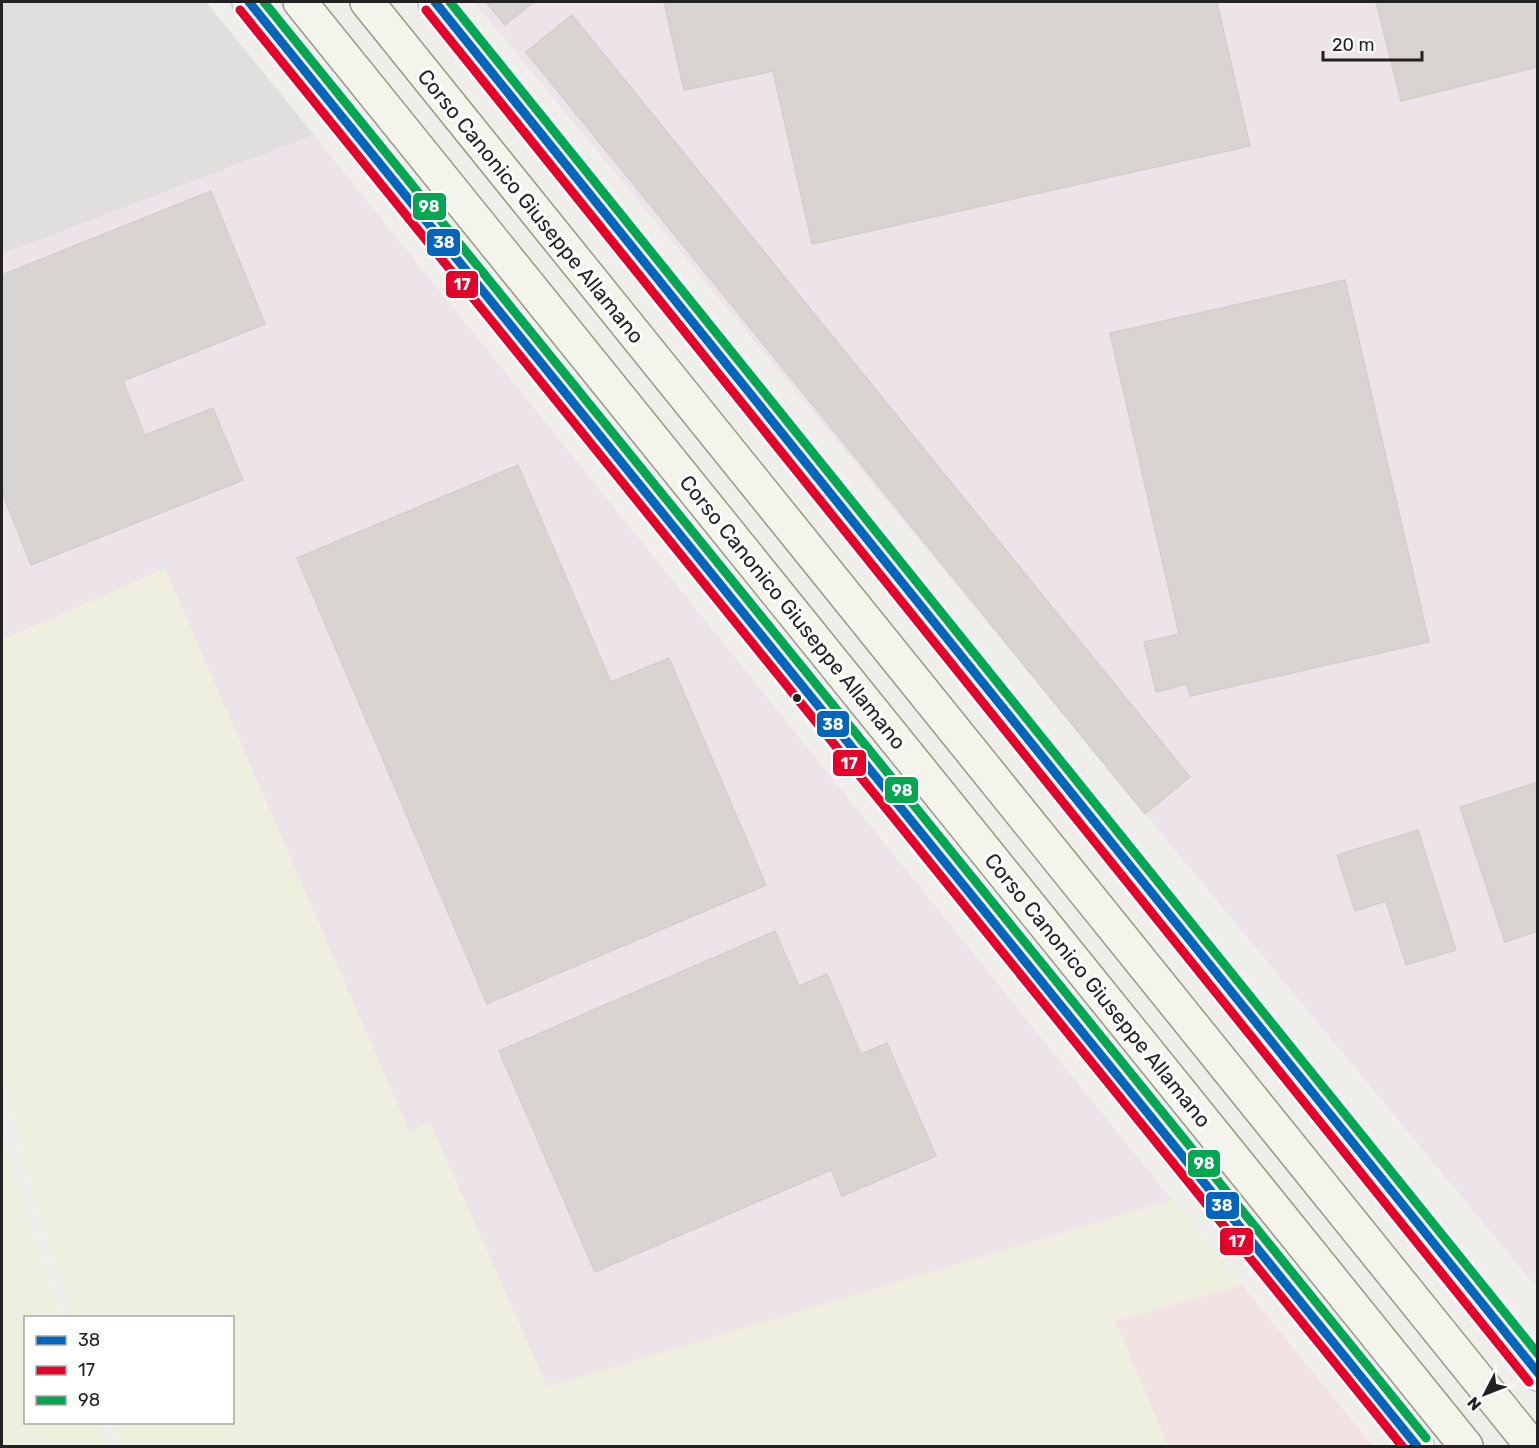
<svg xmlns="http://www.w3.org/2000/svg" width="1539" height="1448" font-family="Rubik,sans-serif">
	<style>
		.commercial { fill: #f1e3e1 }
		.industrial { fill: #ede4e9 }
		.farmland { fill: #efefdf }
		.parking { fill: #e0dfde }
		.building { fill: #d7d4d2; stroke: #d3d0cc; stroke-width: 1.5 }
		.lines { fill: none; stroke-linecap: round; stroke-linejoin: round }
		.street-casing { stroke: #c9c8c7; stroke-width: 36 }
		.secondary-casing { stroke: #999a82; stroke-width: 36 }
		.street { stroke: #fdfcfc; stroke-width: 33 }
		.secondary { stroke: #f4f4ed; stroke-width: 33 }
		.bus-1-casing { stroke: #fff; stroke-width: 14 }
		.bus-2-casing { stroke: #fff; stroke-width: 14 }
		.bus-3-casing { stroke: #fff; stroke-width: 14 }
		.bus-1 { stroke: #0065bd; stroke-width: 9 }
		.bus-2 { stroke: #e4002b; stroke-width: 9 }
		.bus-3 { stroke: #00a651; stroke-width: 9 }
		.bus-dot { fill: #222; stroke: #fff; stroke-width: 2 }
		.labels { text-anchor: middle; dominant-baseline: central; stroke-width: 6; stroke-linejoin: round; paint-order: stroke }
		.street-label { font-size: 21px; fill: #222; stroke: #fff }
		.line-badge { stroke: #fff; stroke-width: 2 }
		.badge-label { font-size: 16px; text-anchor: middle; font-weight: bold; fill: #fff }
	</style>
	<rect width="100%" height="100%" fill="#f0eeeb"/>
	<polygon class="commercial" points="1242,1285 1373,1446 1168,1446 1114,1321"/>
	<g class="industrial">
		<polygon points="474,2 1537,2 1537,1288"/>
		<polygon points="314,135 1172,1200 547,1387 430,1123 409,1132 165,569 2,640 2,254"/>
	</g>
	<g class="farmland">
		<polygon points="165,569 409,1131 430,1123 547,1387 1172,1200 1242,1285 1115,1321 1168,1446 122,1446 112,1423 232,1422 232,1318 75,1317 40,1219 2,1071 2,640"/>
		<polygon points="2,1137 61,1317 26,1318 26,1422 98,1423 108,1446 2,1446"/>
	</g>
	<polygon class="parking" points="2,2 206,2 314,135 2,254"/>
	<g class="building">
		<polygon points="486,2 534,2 505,25"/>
		<polygon points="664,2 1217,2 1250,146 812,244 773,71 684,90"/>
		<polygon points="1376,2 1538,2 1538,67 1401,101"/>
		<polygon points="572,15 1190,777 1145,814 526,52"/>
		<polygon points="211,191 265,324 123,381 145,435 213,408 243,480 31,565 2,492 2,275"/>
		<polygon points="1345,280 1429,642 1190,696 1187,684 1156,692 1144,642 1179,634 1110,333"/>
		<polygon points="518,465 611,682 669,658 766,885 487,1004 297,558"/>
		<polygon points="1538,782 1538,931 1505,942 1460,807"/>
		<polygon points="1418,830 1456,950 1406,965 1386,901 1355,911 1337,855"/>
		<polygon points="775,931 799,986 827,974 861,1054 887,1043 936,1156 842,1196 831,1170 595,1272 499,1051"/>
	</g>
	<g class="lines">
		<g class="street-casing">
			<g id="street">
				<polyline points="249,2 1417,1446"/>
				<polyline points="435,2 1538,1374"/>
			</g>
		</g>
		<g class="secondary-casing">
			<g id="secondary">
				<polyline points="300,2 1466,1446"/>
				<polyline points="367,2 1532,1446"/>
			</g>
		</g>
		<use href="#street" class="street"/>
		<use href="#secondary" class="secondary"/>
		<g class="bus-1-casing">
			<g id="bus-1">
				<polyline points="249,2 1417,1446"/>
				<polyline points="435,2 1538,1373"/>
			</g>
		</g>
		<g class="bus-2-casing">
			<g id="bus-2">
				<polyline points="240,10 1402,1446"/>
				<polyline points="426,10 1529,1382"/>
			</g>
		</g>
		<g class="bus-3-casing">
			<g id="bus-3">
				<polyline points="264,2 1426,1438"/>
				<polyline points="450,2 1538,1354"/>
			</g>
		</g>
		<use href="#bus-1" class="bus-1"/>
		<use href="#bus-2" class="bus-2"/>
		<use href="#bus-3" class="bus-3"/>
	</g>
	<circle class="bus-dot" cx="797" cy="698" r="5"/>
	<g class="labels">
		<g class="street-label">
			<text transform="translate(531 206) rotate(51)">Corso Canonico Giuseppe Allamano</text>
			<text transform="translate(793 612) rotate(51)">Corso Canonico Giuseppe Allamano</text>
			<text transform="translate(1098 990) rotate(51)">Corso Canonico Giuseppe Allamano</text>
		</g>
	</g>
	<g class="line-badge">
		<rect x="412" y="192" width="35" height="29" rx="6" fill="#00a651"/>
		<rect x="426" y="228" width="35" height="29" rx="6" fill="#0065bd"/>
		<rect x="445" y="270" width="34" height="29" rx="6" fill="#e4002b"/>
		<rect x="816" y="710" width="34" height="28" rx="6" fill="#0065bd"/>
		<rect x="832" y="749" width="35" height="28" rx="6" fill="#e4002b"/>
		<rect x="884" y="776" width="35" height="28" rx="6" fill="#00a651"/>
		<rect x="1187" y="1149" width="34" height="29" rx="6" fill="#00a651"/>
		<rect x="1205" y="1191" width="35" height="29" rx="6" fill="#0065bd"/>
		<rect x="1219" y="1227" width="35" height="29" rx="6" fill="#e4002b"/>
	</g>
	<g class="badge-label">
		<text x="429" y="212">98</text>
		<text x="444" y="248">38</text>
		<text x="462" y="290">17</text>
		<text x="833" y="730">38</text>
		<text x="849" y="769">17</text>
		<text x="902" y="796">98</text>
		<text x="1204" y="1169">98</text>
		<text x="1222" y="1211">38</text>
		<text x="1237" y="1247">17</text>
	</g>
	<rect width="1539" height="1448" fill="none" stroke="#222222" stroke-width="6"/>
	<rect x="24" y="1316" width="210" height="108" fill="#ffffff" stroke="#a7a7a7" stroke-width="1.5"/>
	<rect x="36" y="1336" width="30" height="9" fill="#0065bd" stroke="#a7a7a7" stroke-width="1.5"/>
	<text x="78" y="1346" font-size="18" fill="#222222">38</text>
	<rect x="36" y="1366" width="30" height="9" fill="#e4002b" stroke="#a7a7a7" stroke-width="1.5"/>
	<text x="78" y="1376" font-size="18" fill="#222222">17</text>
	<rect x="36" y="1396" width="30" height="9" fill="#00a651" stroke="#a7a7a7" stroke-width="1.5"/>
	<text x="78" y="1406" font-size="18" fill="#222222">98</text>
	<g transform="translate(1485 1394) rotate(228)" stroke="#ffffff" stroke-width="4.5" paint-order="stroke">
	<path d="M0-4.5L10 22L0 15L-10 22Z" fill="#222222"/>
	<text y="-9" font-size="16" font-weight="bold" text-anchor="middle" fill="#222222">N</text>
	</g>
	<path d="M1323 51v9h99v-9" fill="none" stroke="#222222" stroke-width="3"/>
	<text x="1332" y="51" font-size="18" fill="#222222" stroke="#ffffff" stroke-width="4.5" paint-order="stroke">20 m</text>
</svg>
